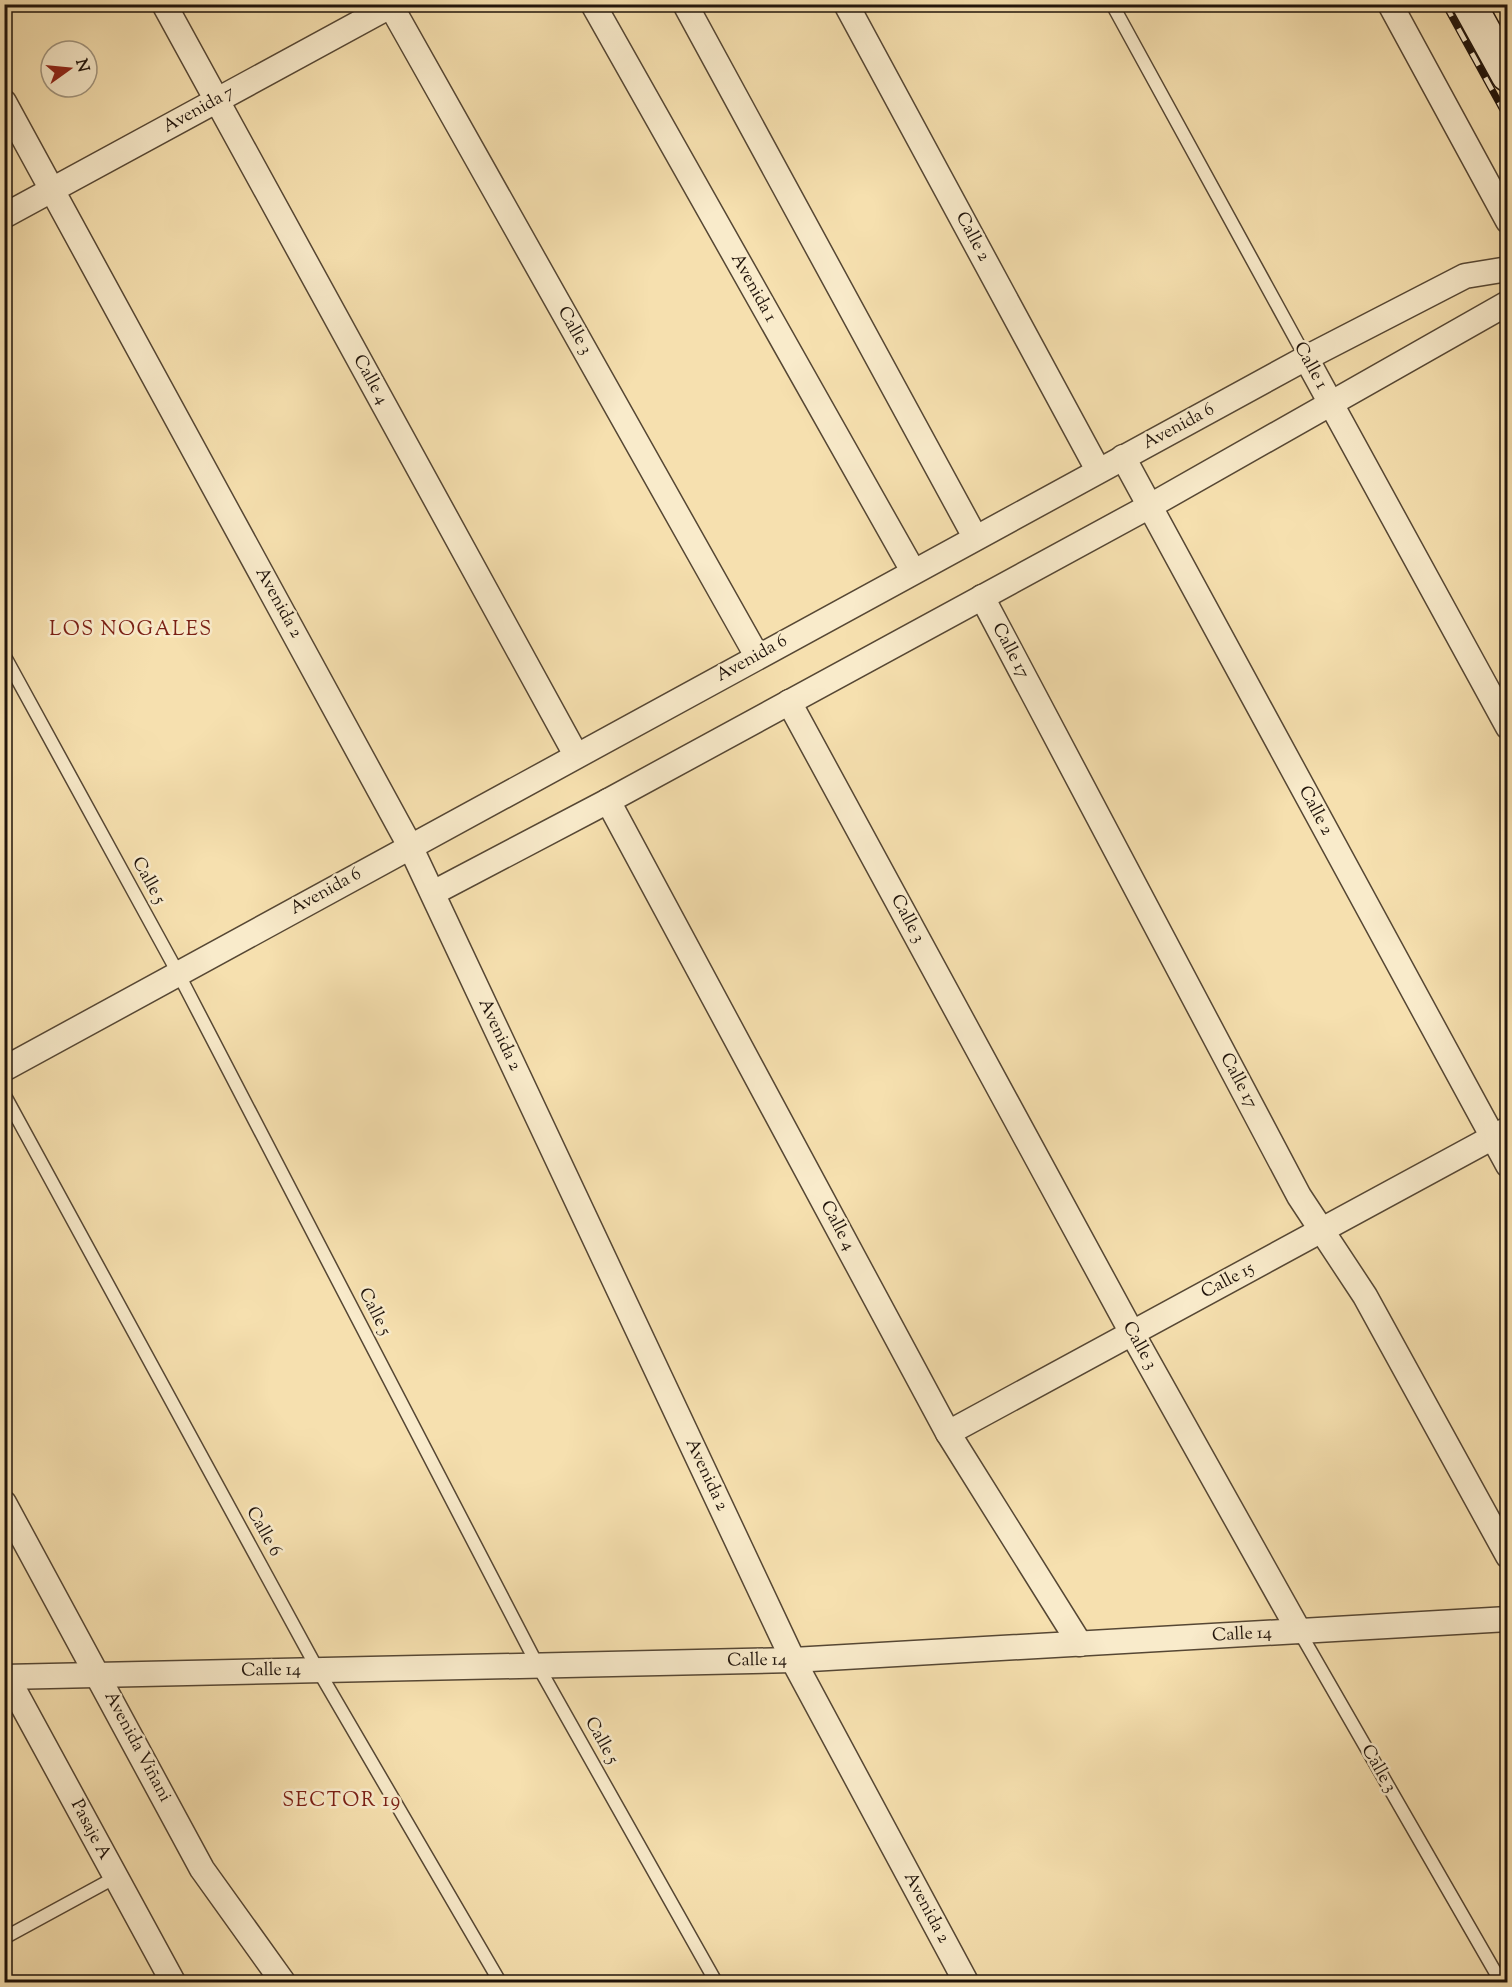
<svg xmlns="http://www.w3.org/2000/svg" width="1512" height="1987" font-family="'Sorts Mill Goudy',serif">
	<style>
		.lines { fill: none; stroke-linecap: round; stroke-linejoin: round }
		.service-casing { stroke: #564734; stroke-width: 15 }
		.minor-casing { stroke: #564734; stroke-width: 27 }
		.secondary-casing { stroke: #20140b; stroke-width: 36 }
		.service { stroke: #f9ebcb; stroke-width: 12 }
		.minor { stroke: #f9ebcb; stroke-width: 24 }
		.secondary { stroke: #f9ebcb; stroke-width: 33 }
		.rail-casing { stroke: #20140b; stroke-width: 7 }
		.rail { stroke: #f9ebcb; stroke-width: 4.5; stroke-dasharray: 14; stroke-linecap: butt }
		.labels { text-anchor: middle; dominant-baseline: central; stroke-width: 5; stroke-linejoin: round; paint-order: stroke }
		.street-label { font-size: 18px; fill: #20140b; stroke: #f9ebcb }
		.neighbourhood-label { font-size: 20px; letter-spacing: 1.5px; fill: #7a1f14; stroke: #f9ebcb }
	</style>
	<rect width="100%" height="100%" fill="#f6e0af"/>
	<filter id="stains"><feTurbulence type="fractalNoise" baseFrequency=".00333" numOctaves="4"/><feColorMatrix values="0 0 0 0 .2 0 0 0 0 .09 0 0 0 0 .02 0 0 0 .5 -.17"/></filter>
	<radialGradient id="worn" r=".72"><stop offset=".6" stop-color="#630" stop-opacity="0"/><stop offset="1" stop-color="#630" stop-opacity=".3"/></radialGradient>
	<g class="lines">
		<g class="service-casing">
			<g id="service">
				<polyline points="1112,4 1306,358"/>
				<polyline points="4,655 178,973 538,1666 716,1982"/>
				<polyline points="4,1094 318,1670 500,1982"/>
				<polyline points="1299,1631 1501,1982"/>
				<polyline points="4,1938 116,1877"/>
			</g>
		</g>
		<g class="minor-casing">
			<g id="minor">
				<polyline points="164,4 576,755"/>
				<polyline points="593,4 913,571"/>
				<polyline points="685,4 975,537"/>
				<polyline points="846,4 1098,470"/>
				<polyline points="1390,4 1508,221"/>
				<polyline points="391,6 757,656"/>
				<polyline points="4,102 410,846 793,1660 966,1982"/>
				<polyline points="4,216 394,4"/>
				<polyline points="1306,358 1508,727"/>
				<polyline points="1123,457 1508,1165"/>
				<polyline points="982,597 1299,1196 1365,1296 1508,1556"/>
				<polyline points="789,702 1132,1333 1299,1631"/>
				<polyline points="608,801 948,1433 1080,1644"/>
				<polyline points="433,893 608,801 1150,506 1508,303"/>
				<polyline points="4,1069 1306,358 1465,276 1508,269"/>
				<polyline points="948,1433 1508,1129"/>
				<polyline points="4,1503 202,1869 283,1982"/>
				<polyline points="4,1677 793,1660 1508,1619"/>
				<polyline points="7,1677 173,1982"/>
			</g>
		</g>
		<g class="secondary-casing">
			<polyline id="secondary" points="1469,4 1508,75"/>
		</g>
		<use href="#service" class="service"/>
		<use href="#minor" class="minor"/>
		<use href="#secondary" class="secondary"/>
		<g class="rail-casing">
			<polyline id="rail" points="1445,4 1508,119"/>
		</g>
		<use href="#rail" class="rail"/>
	</g>
	<g class="labels">
		<g class="street-label">
			<text transform="translate(199 110) rotate(-29)">Avenida 7</text>
			<text transform="translate(972 237) rotate(62)">Calle 2</text>
			<text transform="translate(753 288) rotate(61)">Avenida 1</text>
			<text transform="translate(574 331) rotate(61)">Calle 3</text>
			<text transform="translate(1310 366) rotate(61)">Calle 1</text>
			<text transform="translate(370 380) rotate(61)">Calle 4</text>
			<text transform="translate(1179 427) rotate(-28)">Avenida 6</text>
			<text transform="translate(278 603) rotate(61)">Avenida 2</text>
			<text transform="translate(1010 651) rotate(62)">Calle 17</text>
			<text transform="translate(752 659) rotate(-29)">Avenida 6</text>
			<text transform="translate(1315 811) rotate(62)">Calle 2</text>
			<text transform="translate(148 881) rotate(61)">Calle 5</text>
			<text transform="translate(326 892) rotate(-29)">Avenida 6</text>
			<text transform="translate(907 919) rotate(62)">Calle 3</text>
			<text transform="translate(499 1035) rotate(65)">Avenida 2</text>
			<text transform="translate(1238 1081) rotate(62)">Calle 17</text>
			<text transform="translate(837 1226) rotate(62)">Calle 4</text>
			<text transform="translate(1228 1281) rotate(-28)">Calle 15</text>
			<text transform="translate(374 1312) rotate(63)">Calle 5</text>
			<text transform="translate(1139 1346) rotate(61)">Calle 3</text>
			<text transform="translate(706 1475) rotate(65)">Avenida 2</text>
			<text transform="translate(263 1532) rotate(61)">Calle 6</text>
			<text transform="translate(1242 1635) rotate(-3)">Calle 14</text>
			<text transform="translate(757 1661) rotate(-1)">Calle 14</text>
			<text transform="translate(271 1671) rotate(-1)">Calle 14</text>
			<text transform="translate(601 1741) rotate(61)">Calle 5</text>
			<text transform="translate(137 1747) rotate(62)">Avenida Viñani</text>
			<text transform="translate(1378 1769) rotate(60)">Calle 3</text>
			<text transform="translate(90 1830) rotate(62)">Pasaje A</text>
			<text transform="translate(926 1908) rotate(62)">Avenida 2</text>
		</g>
		<g class="neighbourhood-label">
			<text x="131" y="630">LOS NOGALES</text>
			<text x="342" y="1801">SECTOR 19</text>
		</g>
	</g>
	<rect width="1512" height="1987" fill="none" stroke="#f6e0af" stroke-width="24"/>
	<rect x="6" y="6" width="1500" height="1975" fill="none" stroke="#20140b" stroke-width="3"/>
	<rect x="12" y="12" width="1488" height="1963" fill="none" stroke="#20140b" stroke-width="1.5"/>
	<g transform="translate(69 69) rotate(75)"><circle r="28" fill="#f9ebcb" stroke="#a2957e" stroke-width="1.5"/>
	<path d="M0-4.5L10 22L0 15L-10 22Z" fill="#8f2418"/>
	<text y="-9" font-size="16" font-weight="bold" text-anchor="middle" fill="#20140b">N</text>
	</g>
	<rect width="100%" height="100%" filter="url(#stains)"/>
	<rect width="100%" height="100%" fill="url(#worn)"/>
</svg>
